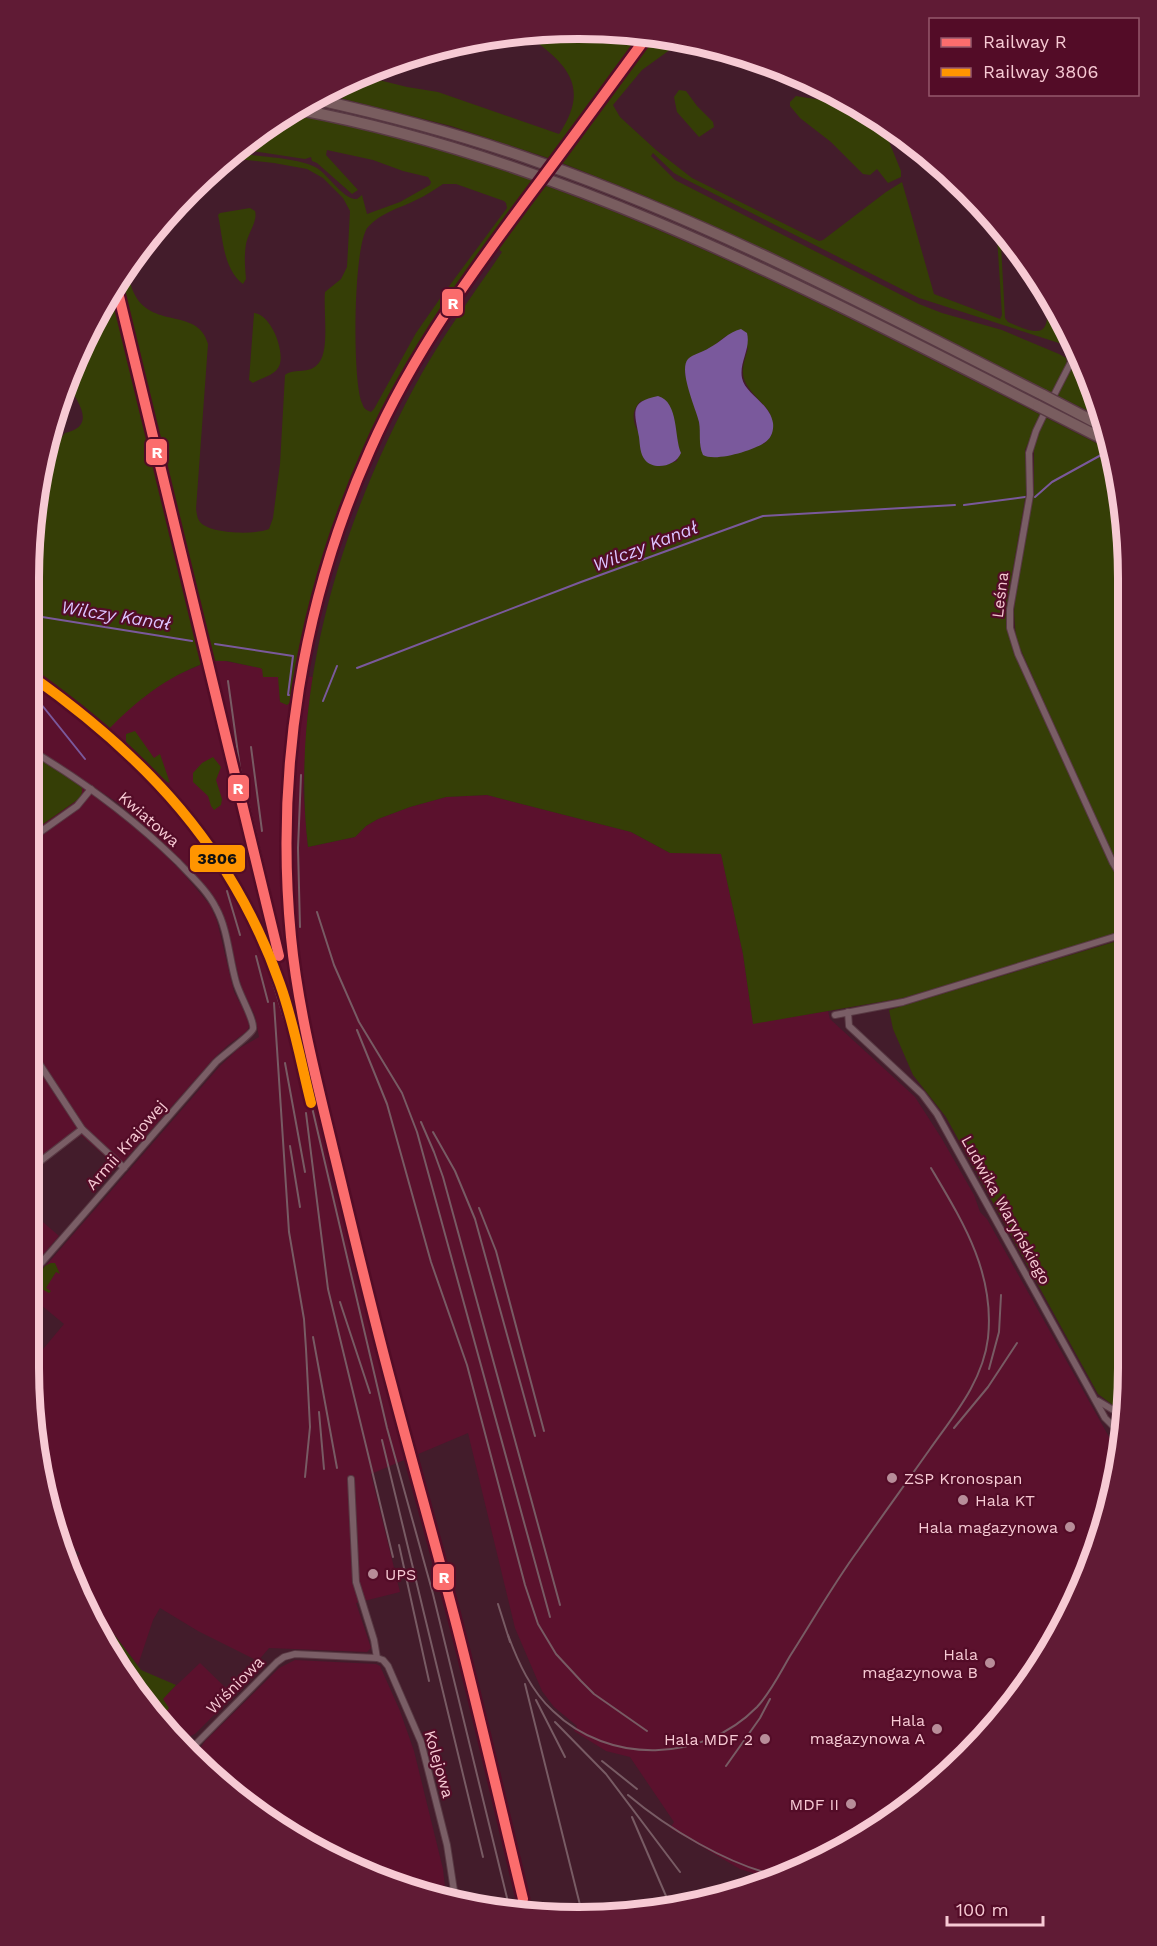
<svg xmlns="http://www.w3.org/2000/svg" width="1157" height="1946" font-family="'Work Sans',sans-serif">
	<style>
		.built { fill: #5b112d }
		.green { fill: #353e06; fill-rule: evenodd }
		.water { fill: #7a599c }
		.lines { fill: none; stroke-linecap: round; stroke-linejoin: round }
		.stream { stroke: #7a599c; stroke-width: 2 }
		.minor-casing { stroke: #583943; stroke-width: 8 }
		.tertiary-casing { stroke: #583943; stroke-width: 10 }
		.motorway-casing { stroke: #583943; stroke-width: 13 }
		.minor { stroke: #7a5e66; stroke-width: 6 }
		.tertiary { stroke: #7a5e66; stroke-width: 8 }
		.motorway { stroke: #795d5f; stroke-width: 10 }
		.rail { stroke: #785b64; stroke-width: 2 }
		.motorway-bridge-casing { stroke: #583943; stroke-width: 13; stroke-linecap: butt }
		.motorway-bridge { stroke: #795d5f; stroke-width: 10 }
		.rail-1-casing { stroke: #530c27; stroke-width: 15 }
		.rail-2-casing { stroke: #530c27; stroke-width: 15 }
		.rail-1 { stroke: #fb6d6d; stroke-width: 10 }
		.rail-2 { stroke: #ff9500; stroke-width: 10 }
		.poi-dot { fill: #b88d99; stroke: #530c27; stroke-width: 2 }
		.labels { text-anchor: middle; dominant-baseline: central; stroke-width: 4.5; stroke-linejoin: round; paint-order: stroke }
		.street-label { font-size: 16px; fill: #f7cad4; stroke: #530c27 }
		.poi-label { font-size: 16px; fill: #f7cad4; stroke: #530c27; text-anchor: end }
		.water-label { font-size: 18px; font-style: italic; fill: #dcc3ff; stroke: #530c27 }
		.rim { fill: none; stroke: #f7cad4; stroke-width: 8 }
		.line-badge { stroke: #530c27; stroke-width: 2 }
		.badge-label { font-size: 16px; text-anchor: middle; font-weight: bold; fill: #fff }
		.pale-badge-label { font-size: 16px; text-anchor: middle; font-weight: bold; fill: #111 }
	</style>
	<rect width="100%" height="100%" fill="#431c2b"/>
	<g class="built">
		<polygon points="219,660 261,668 279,677 280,702 293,700 298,675 313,677 308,712 303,790 308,847 355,837 366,826 378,819 410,807 446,797 487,795 631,832 670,853 721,853 743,954 753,1023 828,1011 830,1019 915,1097 942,1139 974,1195 980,1212 987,1219 1118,1453 1099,1545 1036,1673 913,1804 772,1879 740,1869 670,1828 674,1822 630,1757 606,1751 574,1731 577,1726 554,1707 542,1691 515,1628 468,1433 371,1474 400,1592 356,1603 371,1648 367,1652 269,1648 258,1661 198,1631 160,1608 153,1620 138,1665 87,1599 76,1578 80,1571 74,1563 80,1553 57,1538 29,1366 64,1324 29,1295 29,1285 220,1066 238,1049 259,1037 255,1016 242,989 224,918 216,901 208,890 160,840 118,803 29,744 30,673 60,694 107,730 131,706 170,678 205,663"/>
		<polygon points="82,786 113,809 155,845 182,872 210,905 217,921 234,992 248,1018 249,1027 246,1032 228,1045 213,1059 118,1168 81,1135 29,1174 29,834 80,798"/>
		<polygon points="29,1210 59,1236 29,1271"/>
		<polygon points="295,1660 376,1664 380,1666 400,1711 414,1751 443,1869 446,1896 402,1888 244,1804 200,1759 201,1747 205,1741 279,1668"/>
		<polygon points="200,1663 228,1690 236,1693 195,1734 188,1737 181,1734 165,1713 169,1708 162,1699"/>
	</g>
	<g class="green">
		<path d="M579 29 646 35 554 160 451 126 324 94 359 75 407 87 438 92 559 134C592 85 565 63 526 34Z"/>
		<path d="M650 36 681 39 671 49 642 70 613 105 620 117 656 150 692 178 819 241 823 240 886 192 902 182 934 294 1000 319 1002 315 996 221 1000 227 1005 318 1008 322C1048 340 1049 332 1047 292L1059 314 1062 344 919 298 683 178 674 173 653 153 651 156 675 180 919 304 942 313 1002 330 1059 354 1066 358 1067 364 1052 393 788 261 645 196 557 161Z"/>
		<polygon points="679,90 686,91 697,106 713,122 714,127 699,137 677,112 674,97"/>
		<polygon points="796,96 821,100 881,122 901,171 901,177 888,183 877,169 870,175 863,174 831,142 800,118 790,106 790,102"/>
		<path d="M287 114C372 128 456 153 537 182 489 247 440 312 401 382 345 483 316 588 293 700L287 705 280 702 278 677H263L262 669 260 668 227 661H210L118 279 129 263C130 272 129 283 133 291 150 331 198 306 208 344L196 509C197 514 197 519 201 523 212 534 255 535 269 529L273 518 280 464 285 375C294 368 306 374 316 366 331 355 323 312 325 292L341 279 347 267 350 211 343 198 323 178 307 169 274 163 228 158 234 153C255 156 301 158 317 168 328 175 345 201 357 199L362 195 367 214 400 202 430 185 431 182 428 177 403 171 373 160 327 150 326 155 358 190 352 194 317 163 312 161 311 157 305 159 239 149 273 121ZM443 184H456L504 201 506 203 507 208 441 297 416 333 374 409 371 412C366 410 364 409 362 403 352 381 353 244 368 227 380 213 400 208 416 200 425 196 434 190 443 184Z"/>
		<path d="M541 184C714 246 877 332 1041 415L1025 450 1027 488 1008 597 1007 627 1096 830 1127 895V931L903 998 753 1024 743 954 721 854 670 853 631 832 487 795 446 797 410 807 378 819 366 826 355 837 308 847C289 685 344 513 422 373 446 331 475 292 502 252L495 246ZM726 336 748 348C740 374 740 379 758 399 762 403 768 409 770 414 772 420 771 428 772 434L765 443 727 456 701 450 700 425 685 373 688 359 712 347ZM641 401 672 412 678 446 677 461 665 465C652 450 619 421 641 401Z"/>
		<path d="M250 208 255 211C258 221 248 233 246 244 244 256 245 267 246 279L243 284C223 269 223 238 218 215L220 213Z"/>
		<path d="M114 288 205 663C166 677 136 701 107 731L60 694 30 673V569L56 445 65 433C98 426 77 401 67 383Z"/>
		<path d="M254 313C272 314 287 356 278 368 273 376 261 378 253 383L249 380Z"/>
		<polygon points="1075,362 1079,362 1102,418 1056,395"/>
		<polygon points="1045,417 1112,451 1127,542 1127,881 1114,859 1016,639 1014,612 1016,588 1034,491 1034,447"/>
		<polygon points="135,731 154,758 160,754 170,783 167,782 126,742 126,734"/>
		<polygon points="29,753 82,786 82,792 80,798 29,834 29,816 37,809 29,804"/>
		<polygon points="213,757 221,767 216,780 222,799 221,805 214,810 211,806 208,796 193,782 193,773 202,763"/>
		<polygon points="1127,938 1127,1404 1125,1414 1098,1394 946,1117 913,1075 893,1029 889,1010"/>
		<polygon points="51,1263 55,1263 60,1274 56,1272 46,1288 51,1291 49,1293 35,1285 33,1282 45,1266"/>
		<polygon points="87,1599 141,1670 176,1685 163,1699 169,1708 165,1713 106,1635"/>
	</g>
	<g class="water">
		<path d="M741 329 747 333C751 349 739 362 742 378 745 394 770 403 773 423 774 431 771 439 764 443 752 451 715 462 703 455 698 444 701 433 699 422 696 409 678 370 688 359 693 354 703 352 709 348 721 342 728 332 741 329Z"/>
		<path d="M658 396C679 402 674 437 681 453 676 466 654 471 645 460 640 454 640 445 639 437 635 413 628 402 658 396Z"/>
	</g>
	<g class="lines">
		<g class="stream">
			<polyline points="1093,396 1097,420"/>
			<polyline points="1035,497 1052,482 1112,449"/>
			<polyline points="964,505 1025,497"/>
			<polyline points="36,616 192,641"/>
			<polyline points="215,644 293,656 288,695 289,695"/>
			<polyline points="357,668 581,582 763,516 955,505"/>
			<polyline points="29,695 41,704 85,759"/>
			<polyline points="323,701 337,666"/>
		</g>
		<g class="minor-casing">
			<g id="minor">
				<polyline points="1051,401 1071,362 1065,329"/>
				<polyline points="1046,410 1036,431 1029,453 1030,495 1010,609 1010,628 1018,654 1113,863 1127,886"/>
				<polyline points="29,840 77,806 91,789"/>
				<polyline points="848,1012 849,1026 922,1094 937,1114 1105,1418 1113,1426 1121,1438"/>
				<polyline points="835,1015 903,1002 1127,933"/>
				<polyline points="82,1129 124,1168"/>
				<polyline points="29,1170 82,1129 29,1048"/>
				<path d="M29 1277 216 1062C223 1055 252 1034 253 1029 255 1021 239 994 236 982 229 958 228 930 216 908 207 890 191 876 178 862 133 818 83 781 29 749"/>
				<polyline points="1098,1401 1115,1411 1123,1424"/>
				<polyline points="351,1479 356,1582 374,1640 377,1658"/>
				<polyline points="190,1750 277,1662 284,1657 295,1654 377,1658 383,1660 388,1666 421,1742 447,1845 455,1897"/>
				<polyline points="721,1894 746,1886 759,1886"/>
			</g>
		</g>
		<g class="tertiary-casing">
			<polyline id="tertiary" points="135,1690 153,1713"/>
		</g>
		<g class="motorway-casing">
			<g id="motorway">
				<path d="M314 99C391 116 467 136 541 163 715 224 879 312 1043 395"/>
				<path d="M295 109C559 158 800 285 1038 406"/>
			</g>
		</g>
		<use href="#minor" class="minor"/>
		<use href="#tertiary" class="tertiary"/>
		<use href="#motorway" class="motorway"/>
		<g class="rail">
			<path d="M30 681C51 695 72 709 92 725 157 777 215 847 250 923 267 960 278 999 290 1038 296 1057 304 1075 309 1094"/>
			<polyline points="228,681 240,768 270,894 279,955"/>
			<polyline points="251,747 262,831"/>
			<polyline points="227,891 240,935"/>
			<polyline points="317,912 334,965 359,1022 402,1093 417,1132 550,1617"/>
			<polyline points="293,917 308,1018 367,1278 448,1573 530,1910"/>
			<polyline points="300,927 298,848 301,775"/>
			<polyline points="256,956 268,1002"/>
			<polyline points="274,1003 289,1232 304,1319 306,1349 310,1427 305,1477"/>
			<polyline points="357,1030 387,1104 431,1262 467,1365 525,1585 538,1624 556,1654 581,1681 594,1694 647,1731"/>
			<polyline points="285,1063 305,1172"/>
			<polyline points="311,1103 387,1428 433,1594 509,1906"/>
			<polyline points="306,1113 328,1289 393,1557"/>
			<polyline points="421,1122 434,1152 443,1177 560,1605"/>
			<polyline points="433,1132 455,1171 475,1219 535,1436"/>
			<polyline points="290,1146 300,1207"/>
			<polyline points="479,1208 496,1251 544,1431"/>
			<polyline points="340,1302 370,1393"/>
			<polyline points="313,1337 337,1468"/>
			<polyline points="989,1369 999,1332 1001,1295"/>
			<polyline points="319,1412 324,1469"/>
			<polyline points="954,1428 988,1387 1017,1343"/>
			<polyline points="382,1440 483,1857"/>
			<polyline points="399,1545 429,1681"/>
			<polyline points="498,1604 510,1642"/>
			<path d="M508 1635C518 1662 531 1691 553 1711 609 1765 702 1763 757 1707 771 1692 780 1673 790 1656 813 1620 834 1583 859 1549 882 1516 906 1483 930 1449 954 1415 983 1381 988 1338 995 1273 963 1222 931 1168"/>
			<polyline points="525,1684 583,1917"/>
			<polyline points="536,1700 565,1757"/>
			<polyline points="555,1722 606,1774 680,1872"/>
			<polyline points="602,1761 637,1789"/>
			<polyline points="726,1766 760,1718 770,1699"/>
			<path d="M628 1795C667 1828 728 1865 779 1876"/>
			<polyline points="632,1817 669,1903"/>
		</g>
		<g class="motorway-bridge-casing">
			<g id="motorway-bridge">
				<polyline points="1043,395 1106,428"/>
				<polyline points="1038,406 1111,443"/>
			</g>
		</g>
		<use href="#motorway-bridge" class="motorway-bridge"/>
		<g class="rail-1-casing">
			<g id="rail-1">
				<polyline points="116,284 279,956"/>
				<path d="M523 1899C501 1808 480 1717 457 1627 436 1546 413 1466 392 1386 371 1308 353 1231 334 1153 317 1082 298 1010 291 937 275 771 302 602 370 450 413 352 477 265 541 180 577 132 612 84 648 35"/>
			</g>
		</g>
		<g class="rail-2-casing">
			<path id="rail-2" d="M30 675C146 757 232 848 280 984 294 1023 301 1063 311 1103"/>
		</g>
		<use href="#rail-1" class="rail-1"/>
		<use href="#rail-2" class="rail-2"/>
	</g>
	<g class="poi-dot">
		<circle cx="892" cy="1478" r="6"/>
		<circle cx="963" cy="1500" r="6"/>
		<circle cx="1070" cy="1527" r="6"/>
		<circle cx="373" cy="1574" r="6"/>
		<circle cx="990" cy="1663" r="6"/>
		<circle cx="937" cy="1729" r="6"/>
		<circle cx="765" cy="1739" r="6"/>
		<circle cx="851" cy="1804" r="6"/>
	</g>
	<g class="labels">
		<g class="street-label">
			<text transform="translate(1000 595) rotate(-83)">Leśna</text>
			<text transform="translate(149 819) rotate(41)">Kwiatowa</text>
			<text transform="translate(126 1145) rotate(-49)">Armii Krajowej</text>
			<text transform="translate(1006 1210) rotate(61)">Ludwika Waryńskiego</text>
			<text transform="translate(235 1685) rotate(-45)">Wiśniowa</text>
			<text transform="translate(439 1764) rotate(74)">Kolejowa</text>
		</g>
		<g class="poi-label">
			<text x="904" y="1478" text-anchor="start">ZSP Kronospan</text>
			<text x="975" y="1500" text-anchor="start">Hala KT</text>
			<text x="1058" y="1527">Hala magazynowa</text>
			<text x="385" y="1574" text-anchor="start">UPS</text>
			<text x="978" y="1654">Hala<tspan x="978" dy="18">magazynowa B</tspan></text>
			<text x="925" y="1720">Hala<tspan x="925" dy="18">magazynowa A</tspan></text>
			<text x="753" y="1739">Hala MDF 2</text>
			<text x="839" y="1804">MDF II</text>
		</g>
		<g class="water-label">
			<text transform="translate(645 546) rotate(-21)">Wilczy Kanał</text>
			<text transform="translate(116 615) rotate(9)">Wilczy Kanał</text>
		</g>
	</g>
	<path d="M0 0H1157V1946H0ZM578 39H579A539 539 0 0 1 1118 578V1368A539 539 0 0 1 579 1907H578A539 539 0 0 1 39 1368V578A539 539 0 0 1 578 39Z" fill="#601b35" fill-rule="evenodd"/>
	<path class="rim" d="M578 39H579A539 539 0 0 1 1118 578V1368A539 539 0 0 1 579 1907H578A539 539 0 0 1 39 1368V578A539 539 0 0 1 578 39Z"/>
	<g class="line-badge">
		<rect x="441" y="288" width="23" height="29" rx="6" fill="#fb6d6d"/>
		<rect x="145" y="438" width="23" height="28" rx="6" fill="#fb6d6d"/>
		<rect x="227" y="774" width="23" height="28" rx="6" fill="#fb6d6d"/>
		<rect x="189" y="844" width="57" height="29" rx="6" fill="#ff9500"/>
		<rect x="432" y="1563" width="23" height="28" rx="6" fill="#fb6d6d"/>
	</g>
	<g class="badge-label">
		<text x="453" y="309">R</text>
		<text x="157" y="458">R</text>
		<text x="238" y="794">R</text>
		<text x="444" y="1583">R</text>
	</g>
	<g class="pale-badge-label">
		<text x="217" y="864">3806</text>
	</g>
	<rect x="929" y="18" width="210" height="78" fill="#530c27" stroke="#95586c" stroke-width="1.5"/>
	<rect x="941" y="38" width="30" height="9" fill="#fb6d6d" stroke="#95586c" stroke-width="1.5"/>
	<text x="983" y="48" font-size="18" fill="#f7cad4">Railway R</text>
	<rect x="941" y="68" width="30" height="9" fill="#ff9500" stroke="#95586c" stroke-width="1.5"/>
	<text x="983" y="78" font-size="18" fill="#f7cad4">Railway 3806</text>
	<path d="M947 1916v9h96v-9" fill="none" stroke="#f7cad4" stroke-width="3"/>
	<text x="956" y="1916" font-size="18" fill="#f7cad4" stroke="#530c27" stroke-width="4.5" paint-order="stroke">100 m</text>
</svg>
